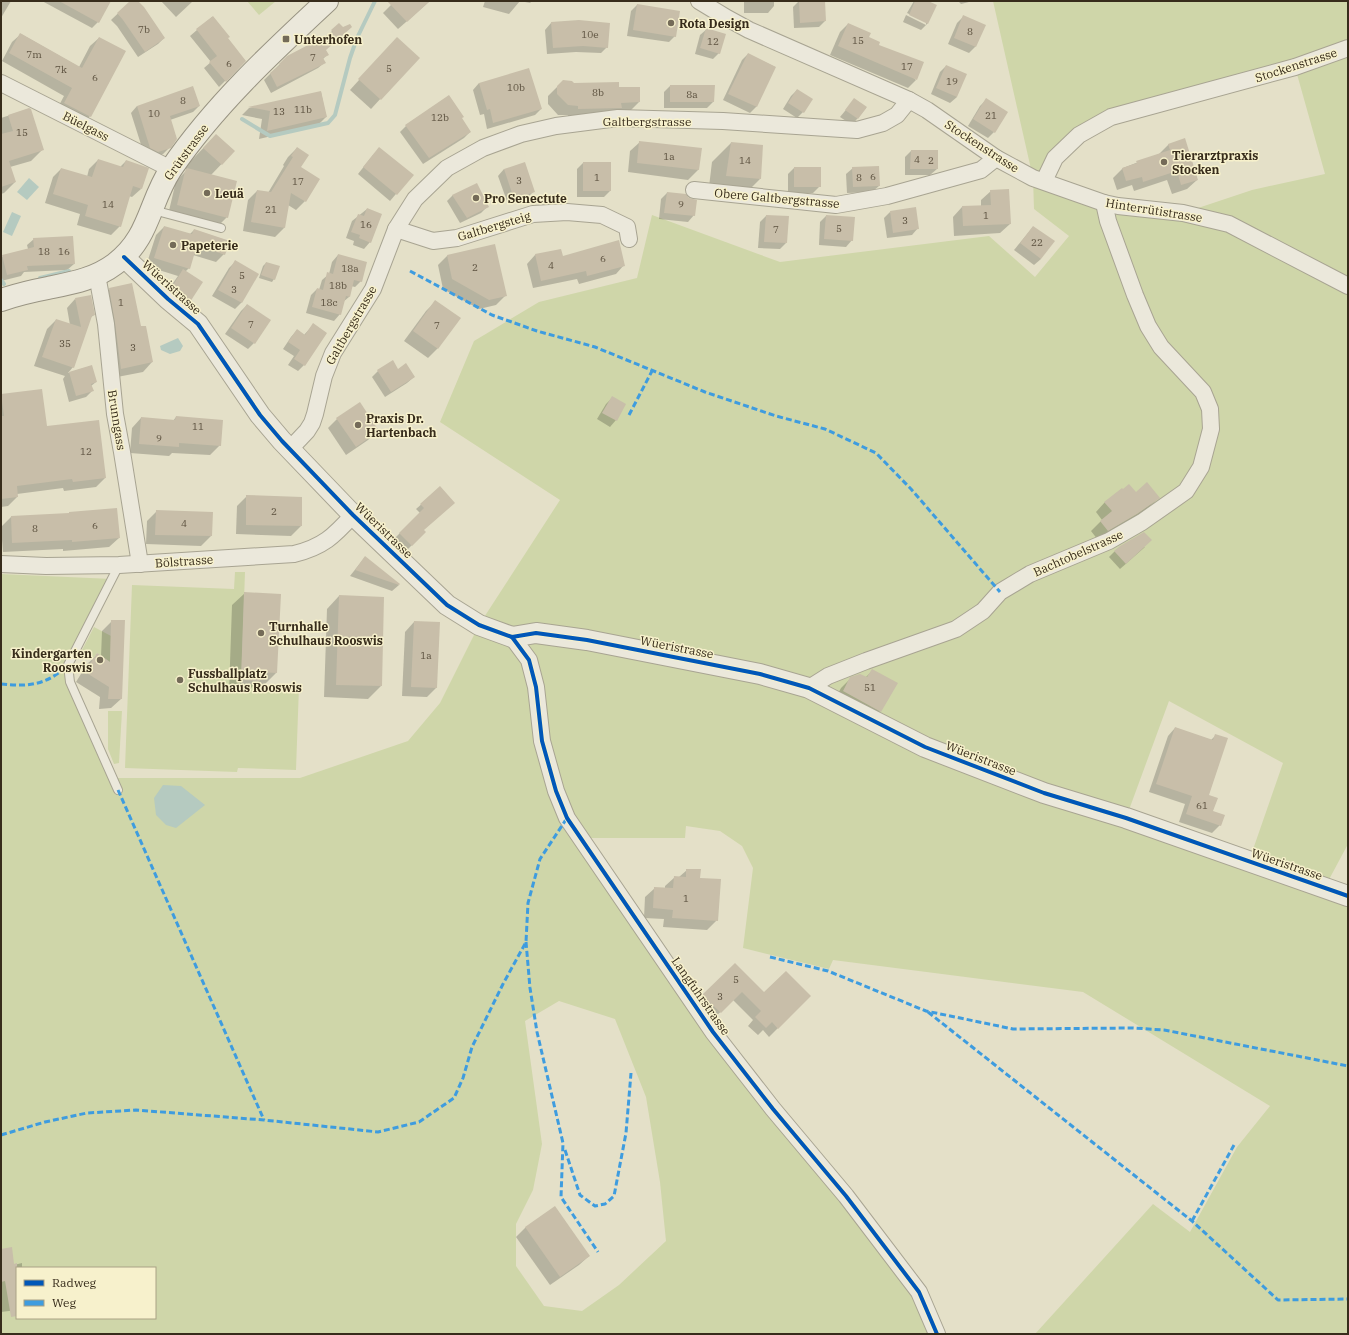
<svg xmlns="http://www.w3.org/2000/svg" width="1349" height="1335" font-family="'IBM Plex Serif',serif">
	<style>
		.green { fill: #cfd6a9; fill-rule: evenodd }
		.water { fill: #b5cac0 }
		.shadow { fill: #0003 }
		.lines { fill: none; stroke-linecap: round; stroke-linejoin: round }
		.stream { stroke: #b5cac0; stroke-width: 4 }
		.building { fill: #c8bea9 }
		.service-casing { stroke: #a8a492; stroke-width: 10 }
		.minor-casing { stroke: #a8a492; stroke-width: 18 }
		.tertiary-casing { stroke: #a8a492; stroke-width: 22 }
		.secondary-casing { stroke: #989382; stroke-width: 24 }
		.service { stroke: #ebe8db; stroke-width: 8 }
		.minor { stroke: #ebe8db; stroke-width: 16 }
		.tertiary { stroke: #ebe8db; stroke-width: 20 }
		.secondary { stroke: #ebe8db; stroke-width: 22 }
		.quiet { stroke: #3e9cdf; stroke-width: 3; stroke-dasharray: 6 3; stroke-linecap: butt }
		.cycleway-casing { stroke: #f7f1cc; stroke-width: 6 }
		.cycleway { stroke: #0057b8; stroke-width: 4 }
		.poi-dot { fill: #746b58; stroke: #f7f1cc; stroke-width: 1.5 }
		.labels { text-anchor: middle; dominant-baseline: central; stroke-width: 3; stroke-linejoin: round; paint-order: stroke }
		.number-label { font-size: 10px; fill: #5b503e }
		.poi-label { font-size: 12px; font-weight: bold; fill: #372c1b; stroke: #f7f1cc; text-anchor: start }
		.street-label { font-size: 12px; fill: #372c1b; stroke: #f7f1cc }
	</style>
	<rect width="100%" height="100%" fill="#e4e0c8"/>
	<g class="green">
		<polygon points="247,1 276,1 259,15"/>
		<path d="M993 1H1348V844L1325 887 1348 896V1334H1035L1153 1204 1190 1232 1237 1147 1270 1106 1083 992 833 960 829 969 743 948 753 868 742 846 720 831 686 826 685 838H591L583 842 713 1032 846 1196 937 1334H1V574L112 579 68 665 113 778H300L408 741 440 703 479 625 560 500 440 422 474 341 539 302 637 278 652 215 780 262 989 236 1035 277 1069 236 1034 209 1033 178ZM1295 67 1325 174 1252 190 1183 213 1118 206 1045 181 1079 135ZM1169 701 1283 763 1249 861 1126 818ZM559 1001 615 1019 646 1097 660 1182 666 1241 619 1285 582 1311 544 1306 516 1266V1224L533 1190 542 1144 525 1021ZM17 1268H155V1318H17Z"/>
		<polygon points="235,572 245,572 241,684 299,686 296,770 238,768 237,772 125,768 132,585 234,589"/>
		<polygon points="94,627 111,636 110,662 97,653 94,658 82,650"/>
		<polygon points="108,711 122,711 119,763 114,764 108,749"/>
	</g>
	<g class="water">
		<polygon points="29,178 39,187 27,200 17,192"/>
		<polygon points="12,212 21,216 12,236 3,232"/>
		<polygon points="178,338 183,346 180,351 170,354 161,350 160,346"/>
		<polygon points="163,785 181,786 205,805 176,828 166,825 156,815 154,798"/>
	</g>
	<g class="shadow">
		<polygon points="1,1 11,1 1,18"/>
		<polygon points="42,1 107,1 98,22 92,28"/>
		<polygon points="131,1 137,1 164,38 158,44 138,57 117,26 111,20"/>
		<polygon points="161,1 193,1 176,17"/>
		<polygon points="395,1 430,1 398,29 383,13"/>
		<polygon points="485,1 532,1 530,3 520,1 509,14 483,7"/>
		<polygon points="744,1 774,1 774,6 768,13 744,13"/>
		<polygon points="799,1 824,1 825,21 819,27 794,28 793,7"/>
		<polygon points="850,1 871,1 850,2"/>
		<polygon points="914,1 926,1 935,6 927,24 921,30 903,22 906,15 926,25 926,22 907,13"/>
		<polygon points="958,1 973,1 961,4"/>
		<polygon points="637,5 675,36 669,42 627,36 631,11"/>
		<polygon points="212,17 227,39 245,61 219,87 204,68 211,62 190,36"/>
		<polygon points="963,17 984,25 975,47 969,53 948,44 957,23"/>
		<polygon points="551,23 607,47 601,53 576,52 547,54 545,30"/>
		<polygon points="339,24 343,29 325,50 327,55 323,59 324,63 318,68 271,93 264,80 287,57 326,37"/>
		<polygon points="848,24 868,38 916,80 908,88 830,55 840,32"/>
		<polygon points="707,29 719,53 713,59 695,54 700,35"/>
		<polygon points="21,34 79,67 90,46 99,38 90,116 82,125 56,111 64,96 2,61 12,42"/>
		<polygon points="388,48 418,58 371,109 350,90"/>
		<polygon points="748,54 775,67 756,107 750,113 723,100 742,60"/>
		<polygon points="946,66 957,97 950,103 931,94 940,72"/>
		<polygon points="563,81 574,84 618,88 639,102 629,112 568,118 568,115 558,115 548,104 548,96"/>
		<polygon points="479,83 541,109 535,115 487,129 484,114 480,115 473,90"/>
		<polygon points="670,86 714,86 713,102 707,108 664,108 664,92"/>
		<polygon points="797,90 803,112 797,118 783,109 791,96"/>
		<polygon points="321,92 326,117 318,125 259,139 262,119 242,115 249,108"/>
		<polygon points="854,100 866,108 852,125 840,117"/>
		<polygon points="986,100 994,132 988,138 968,126 980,106"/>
		<polygon points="137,106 199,106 193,112 170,120 170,147 163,154 152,158 144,154 131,113"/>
		<polygon points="29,109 42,150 31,161 10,167 15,182 4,193 1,194 1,118"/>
		<polygon points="461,118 470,132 464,138 423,164 400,132 406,126"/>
		<polygon points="216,135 234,151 211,175 227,217 217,227 168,215 176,181 187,170 184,168"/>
		<polygon points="640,142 701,149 698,170 688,180 628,172 630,151"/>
		<polygon points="731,143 760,179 741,198 708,195 712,162"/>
		<polygon points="1169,144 1197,180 1187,189 1172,194 1167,180 1134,191 1132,185 1117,190 1113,178 1123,168 1159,154"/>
		<polygon points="297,148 305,201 296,210 288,205 284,228 275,237 243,231 248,200 257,191 268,193 284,166 283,165 288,157"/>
		<polygon points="911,151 937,151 937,169 930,175 905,175 905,157"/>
		<polygon points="373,155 412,175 390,201 358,174"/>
		<polygon points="98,160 120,167 126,161 141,189 132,197 129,196 120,226 111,235 77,225 80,214 45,203 53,177 61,169 87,177 89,169"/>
		<polygon points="583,163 610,163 610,191 604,197 577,197 577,169"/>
		<polygon points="794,168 820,186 813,193 788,193 788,174"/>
		<polygon points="853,168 879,186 872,192 847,193 846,174"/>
		<polygon points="504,169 534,191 527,198 508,204 498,176"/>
		<polygon points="991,191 1010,224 1000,233 954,236 953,217 962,207 981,206 981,200"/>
		<polygon points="667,193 694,215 688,222 659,219 661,199"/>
		<polygon points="453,195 487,207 481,213 460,223 447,201"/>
		<polygon points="367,209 370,242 364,249 353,245 354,241 346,238 352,221"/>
		<polygon points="890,212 918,228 912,235 887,238 884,218"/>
		<polygon points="766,216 786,243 780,249 758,248 760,222"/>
		<polygon points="826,216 852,240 846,247 819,245 820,222"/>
		<polygon points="164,227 190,234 194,230 224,254 216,262 193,255 189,268 185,272 201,282 189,301 183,307 166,293 178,276 146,266 156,235"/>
		<polygon points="1033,227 1041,259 1034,265 1014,250"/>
		<polygon points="34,239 74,264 67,270 24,272 21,276 1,281 1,257 28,249 27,245"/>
		<polygon points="494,245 506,295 496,305 479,309 443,289 438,265 447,256"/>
		<polygon points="338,255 361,281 355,287 351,286 349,297 343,302 340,314 334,321 306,313 311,295 317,289 319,290 322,280 329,274 332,262"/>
		<polygon points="535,255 624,265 616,274 579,284 577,279 533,288 527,264"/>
		<polygon points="235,262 257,274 241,303 235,309 212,296 229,268"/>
		<polygon points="266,263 274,279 272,282 259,278 263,266"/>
		<polygon points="110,289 140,328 152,362 143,372 112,378 100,299"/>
		<polygon points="75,299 94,315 90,318 73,367 68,373 91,366 96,382 91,386 92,391 86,397 69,402 63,379 65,376 34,366 47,329 56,320 70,325 67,308"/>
		<polygon points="435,302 459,318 437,349 428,358 404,341 426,311"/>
		<polygon points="247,305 254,343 248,349 225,334 241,311"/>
		<polygon points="313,325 304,365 298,371 288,365 294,356 283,349 291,337 297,330 304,335"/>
		<polygon points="398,370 414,377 407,383 385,397 372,377 378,371"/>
		<polygon points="41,390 46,427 105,478 96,487 64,491 63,488 17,494 17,497 8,506 1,507 1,395"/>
		<polygon points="612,398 616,420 610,427 597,419 606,404"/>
		<polygon points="176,417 220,445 210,455 172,453 169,456 130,453 132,428 141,418 173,421"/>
		<polygon points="337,419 378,431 368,440 346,455 328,428"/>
		<polygon points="440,488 423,530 425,532 407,550 395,538 420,513 416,509"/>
		<polygon points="1135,493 1158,498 1149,507 1126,523 1098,540 1091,531 1102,520 1096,512 1105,502"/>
		<polygon points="247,496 301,526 291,536 236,534 237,506"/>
		<polygon points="157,511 212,513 211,536 201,546 146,544 147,521"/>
		<polygon points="69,514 119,538 109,547 63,551 63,549 3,552 1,527 11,517"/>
		<polygon points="1145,547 1120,569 1109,557 1115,551"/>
		<polygon points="365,557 399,585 392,591 350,576"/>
		<polygon points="245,593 276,673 264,685 254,685 246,693 229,692 232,605"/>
		<polygon points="339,596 381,686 368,699 324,697 327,609"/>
		<polygon points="112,621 121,699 111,708 99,709 100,697 76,682 87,664 97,655 101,657 102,631"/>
		<polygon points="414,622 436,688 427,697 402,696 405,632"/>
		<polygon points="873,670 880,711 871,721 834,701 841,688 851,678 865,678"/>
		<polygon points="1175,728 1211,740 1216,735 1208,796 1212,812 1220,825 1212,833 1179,822 1185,804 1149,792 1168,736"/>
		<polygon points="687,870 699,879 717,920 707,930 663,927 664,919 644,918 645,897 655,888 665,888 665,886 675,877 679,877"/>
		<polygon points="735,964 764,994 810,996 769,1037 763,1030 758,1035 748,1026 753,1020 733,1000 712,1020 695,1004"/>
		<polygon points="526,1227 589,1256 579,1265 550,1285 516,1237"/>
		<polygon points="1,1250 14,1265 22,1263 22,1268 17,1268 17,1310 1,1312"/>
	</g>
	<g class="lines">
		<g class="stream">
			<polyline points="242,119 270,136 328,123 335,115 350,58 357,38 375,1"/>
			<polyline points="40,278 69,271"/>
			<polyline points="1,280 4,284"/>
		</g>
	</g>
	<g class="building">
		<polygon points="59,1 111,1 99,23"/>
		<polygon points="130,1 138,1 144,7 165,38 145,52 123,20 117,13"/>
		<polygon points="387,1 430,1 407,22"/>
		<polygon points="799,1 825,1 826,21 800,23"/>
		<polygon points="915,1 928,1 937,5 928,24 909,15"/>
		<polygon points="637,4 680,11 676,37 633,30"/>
		<polygon points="963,15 986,25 976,47 954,38"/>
		<polygon points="213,16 230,37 228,38 246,61 226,82 209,62 217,56 196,29"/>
		<polygon points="579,20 610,23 608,48 583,46 553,48 551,22"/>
		<polygon points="339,23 343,27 350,24 352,27 326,50 329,55 323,58 326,63 277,87 270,73 280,65 279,64 287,56 333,32 331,30"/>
		<polygon points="848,23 871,33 869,37 880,42 879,45 924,62 917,80 838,46"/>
		<polygon points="706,28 726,34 720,54 700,48"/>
		<polygon points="20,33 82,68 99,37 126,51 91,117 64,103 72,88 9,53"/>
		<polygon points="397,37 420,58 381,100 358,79"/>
		<polygon points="748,53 776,67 757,107 728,94"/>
		<polygon points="946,65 967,74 957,97 936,88"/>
		<polygon points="529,68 542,109 493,123 490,109 487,110 479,83"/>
		<polygon points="563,80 572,81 574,83 619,82 619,87 640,87 640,102 621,103 622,108 578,109 578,106 568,105 557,94 557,86"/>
		<polygon points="670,85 715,85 714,102 670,102"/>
		<polygon points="193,86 200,106 170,116 177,139 171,148 158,152 150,148 137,106"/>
		<polygon points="797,89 813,99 804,113 788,103"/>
		<polygon points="321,91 327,117 267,131 270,111 248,107"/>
		<polygon points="449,95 464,117 462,118 471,132 429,158 405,125"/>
		<polygon points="854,98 867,107 858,119 845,110"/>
		<polygon points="986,98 1008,112 995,133 973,119"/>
		<polygon points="29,108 31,109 44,150 9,161 16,182 1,187 1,134 13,131 8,115"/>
		<polygon points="216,134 235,151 222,165 203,148"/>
		<polygon points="1185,138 1198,180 1181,185 1177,171 1143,182 1142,177 1126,181 1122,168 1137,163 1136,161 1170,150 1168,144"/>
		<polygon points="639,141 702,148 699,170 637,163"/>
		<polygon points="731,142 763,145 761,179 726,176"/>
		<polygon points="297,147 309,155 301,167 320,179 306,202 291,193 285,228 251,222 257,190 271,192 293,157 291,156"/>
		<polygon points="379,147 414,175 397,195 363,167"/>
		<polygon points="911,150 938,150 938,169 910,169"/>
		<polygon points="98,159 123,167 126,160 149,168 142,189 133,186 121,227 85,216 88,205 53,194 61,168 92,177"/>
		<polygon points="525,162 535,192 514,199 504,169"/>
		<rect x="583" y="162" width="28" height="29"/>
		<polygon points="879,166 880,186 853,187 852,167"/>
		<rect x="794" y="167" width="27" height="20"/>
		<polygon points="187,168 237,181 228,218 177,205 185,171"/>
		<polygon points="477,183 489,207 467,218 452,195"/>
		<polygon points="1009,189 1011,224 963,226 962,206 991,205 990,190"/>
		<polygon points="667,192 686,194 689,198 697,200 695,216 664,213"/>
		<polygon points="916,207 919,229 893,233 890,211"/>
		<polygon points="367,208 382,214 371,243 359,238 360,235 351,232 358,214 364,216"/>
		<polygon points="766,215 789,216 787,243 764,242"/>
		<polygon points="826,215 855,217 853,241 824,239"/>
		<polygon points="164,226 192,234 194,229 230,241 225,255 197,245 190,269 154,258"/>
		<polygon points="1033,226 1055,241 1041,259 1020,243"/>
		<polygon points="73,236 75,264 27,266 28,270 7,275 2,255 34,247 33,238"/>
		<polygon points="619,240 625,266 587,276 586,271 541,281 535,254 561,249 563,256"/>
		<polygon points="495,244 507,296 489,300 452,279 447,255"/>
		<polygon points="338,254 367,262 362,282 354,280 350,297 346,296 341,315 312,307 317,288 323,290 327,272 333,274"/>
		<polygon points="235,260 259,274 242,303 218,290"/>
		<polygon points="266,262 280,266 275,280 261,275"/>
		<polygon points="183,269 203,282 190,302 172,287"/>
		<polygon points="132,283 141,326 146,326 153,362 121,369 115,323 109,288"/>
		<polygon points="91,295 95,315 92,316 74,368 42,357 56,319 81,327 75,298"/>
		<polygon points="435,300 461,318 438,349 413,331"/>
		<polygon points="247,304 271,320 255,344 231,328"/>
		<polygon points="313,323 327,333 305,366 294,359 300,350 288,342 297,329 305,335"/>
		<polygon points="393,360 398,369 406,363 415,377 391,392 377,370"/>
		<polygon points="92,365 97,382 91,384 94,391 76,396 69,372"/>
		<polygon points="42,389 47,426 99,420 106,478 73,482 72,479 17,486 18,497 1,499 1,416 4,416 1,394"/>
		<polygon points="612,396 626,404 617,421 602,413"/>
		<polygon points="360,402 379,431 356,447 336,418"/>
		<polygon points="176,416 223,420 221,446 179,443 179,447 139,444 141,417 175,420"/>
		<polygon points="1147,482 1160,498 1137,514 1108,531 1100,521 1112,511 1104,502 1122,488 1123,489 1129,484 1136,492"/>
		<polygon points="440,486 455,503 424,530 426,532 412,546 399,533 424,508 420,504"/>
		<polygon points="246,495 302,497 302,526 246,525"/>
		<polygon points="117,508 120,538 72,542 72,540 12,543 11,516 69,513 69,512"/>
		<polygon points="156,510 213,512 212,536 155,535"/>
		<polygon points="1144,532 1152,540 1126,564 1114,551 1120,546"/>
		<polygon points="365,556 400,584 399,585 355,570"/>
		<polygon points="244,592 281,594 277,673 260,672 260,681 241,680"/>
		<polygon points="339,595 384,597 382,686 336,685"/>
		<polygon points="111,620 125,620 122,699 108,699 109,687 85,672 97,653 110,662"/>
		<polygon points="414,621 440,622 437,688 411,687"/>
		<polygon points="872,669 898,683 881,712 843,691 850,677 860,674 867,677"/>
		<polygon points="1175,727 1213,740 1215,734 1228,738 1209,795 1218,798 1213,811 1225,815 1221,826 1186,814 1192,796 1156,784"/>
		<polygon points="686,869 701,869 700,878 721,879 718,921 672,918 673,910 653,908 654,887 673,888 674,876 686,877"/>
		<polygon points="735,963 764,992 786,971 811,996 778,1029 772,1022 766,1028 755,1017 761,1011 742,992 721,1013 702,995"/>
		<polygon points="555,1206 590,1256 560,1277 525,1227"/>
		<polygon points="12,1247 14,1264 17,1263 17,1316 11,1317 5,1281 1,1282 1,1249"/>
	</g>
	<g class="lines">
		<g class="service-casing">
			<g id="service">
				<polyline points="153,210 221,228"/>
				<polyline points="118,790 70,682 68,665 119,565"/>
			</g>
		</g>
		<g class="minor-casing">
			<g id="minor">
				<polyline points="699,1 727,18 749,30 909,100 927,110 996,158 1033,178 1104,203 1118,206 1183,213 1229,224 1348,286"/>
				<polyline points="1,83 171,169"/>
				<polyline points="1044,181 1055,158 1079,135 1111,117 1295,67 1348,48"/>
				<polyline points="694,190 836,205 887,196 981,170 996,158"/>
				<polyline points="396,229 433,241 457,238 533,214 567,212 602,215 627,227 629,239"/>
				<polyline points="97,275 106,324 115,414 122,452 140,564"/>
				<polyline points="290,449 307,431 312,423 315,414 324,376 333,353 373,289 396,229 415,199 447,168 483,148 521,134 556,126 618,118 723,121 857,130 883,123 897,115 909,100"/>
				<path d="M1 564 46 566 119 565 294 554C323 547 334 536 353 515"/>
				<polyline points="512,637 529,660 536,687 542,741 556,791 567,818 713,1032 773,1109 846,1196 919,1292 937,1334"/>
				<polyline points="809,688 828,676 866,661 956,629 983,611 1000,592 1030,574 1109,541 1142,522 1186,491 1201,467 1211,429 1210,409 1203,392 1161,347 1148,326 1135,295 1108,221 1104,203"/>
			</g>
		</g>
		<g class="tertiary-casing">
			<polyline id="tertiary" points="124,257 168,299 198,324 260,415 282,441 353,515 447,605 479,625 512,637 536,633 587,640 760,674 809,688 925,747 1044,793 1126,818 1348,896"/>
		</g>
		<g class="secondary-casing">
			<path id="secondary" d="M1 300C16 295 32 291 48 288 72 283 95 279 115 264 150 238 149 202 171 169 214 106 271 53 327 1"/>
		</g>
		<use href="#service" class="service"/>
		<use href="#minor" class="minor"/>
		<use href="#tertiary" class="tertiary"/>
		<use href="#secondary" class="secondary"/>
		<g class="quiet">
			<polyline points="410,271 492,315 537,331 595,347 705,392 776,416 825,429 876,453 911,489 1000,592"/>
			<polyline points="629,415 652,371"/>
			<path d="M1 684C29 687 47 685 68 665"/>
			<polyline points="118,790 264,1120"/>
			<polyline points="526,942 530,988 537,1032 563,1143 561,1197 598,1252"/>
			<polyline points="770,957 828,971 926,1011 1013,1029 1133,1028 1164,1030 1348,1066"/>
			<polyline points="928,1012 1192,1221 1278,1300 1348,1299"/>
			<polyline points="1,1135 45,1122 87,1113 136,1110 264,1120 378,1132 419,1122 454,1098 463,1078 472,1047 503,984 526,942 528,903 540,859 567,818"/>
			<polyline points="565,1150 580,1195 595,1206 605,1204 614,1196 626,1133 631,1073"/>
			<polyline points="1192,1221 1234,1145"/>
		</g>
		<g class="cycleway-casing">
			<g id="cycleway">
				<polyline points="124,257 168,299 198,324 260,415 282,441 353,515 447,605 479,625 512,637 536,633 587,640 760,674 809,688 925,747 1044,793 1126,818 1348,896"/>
				<polyline points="512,637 529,660 536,687 542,741 556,791 567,818 713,1032 773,1109 846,1196 919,1292 937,1334"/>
			</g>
		</g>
		<use href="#cycleway" class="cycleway"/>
	</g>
	<g class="poi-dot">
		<circle cx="671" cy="23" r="4"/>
		<rect x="282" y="35" width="8" height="8" rx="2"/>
		<circle cx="1164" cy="162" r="4"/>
		<circle cx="207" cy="193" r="4"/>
		<circle cx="476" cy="198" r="4"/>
		<circle cx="173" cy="245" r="4"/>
		<circle cx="358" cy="425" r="4"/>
		<circle cx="261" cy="633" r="4"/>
		<circle cx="100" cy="660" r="4"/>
		<circle cx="180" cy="680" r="4"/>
	</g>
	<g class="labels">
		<g class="number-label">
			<text x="144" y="29">7b</text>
			<text x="970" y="31">8</text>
			<text x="590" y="34">10e</text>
			<text x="858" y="40">15</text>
			<text x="713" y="41">12</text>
			<text x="34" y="54">7m</text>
			<text x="313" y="57">7</text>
			<text x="229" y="63">6</text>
			<text x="907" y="66">17</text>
			<text x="389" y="68">5</text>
			<text x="61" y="69">7k</text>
			<text x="95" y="77">6</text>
			<text x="952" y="81">19</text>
			<text x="516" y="87">10b</text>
			<text x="598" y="92">8b</text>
			<text x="692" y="94">8a</text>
			<text x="183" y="100">8</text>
			<text x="303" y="109">11b</text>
			<text x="279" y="111">13</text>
			<text x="154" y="113">10</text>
			<text x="991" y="115">21</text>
			<text x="440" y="117">12b</text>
			<text x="22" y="132">15</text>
			<text x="669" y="156">1a</text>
			<text x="917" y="159">4</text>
			<text x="745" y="160">14</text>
			<text x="931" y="160">2</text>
			<text x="873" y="176">6</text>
			<text x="597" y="177">1</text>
			<text x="859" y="177">8</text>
			<text x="519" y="180">3</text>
			<text x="298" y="181">17</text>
			<text x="108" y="204">14</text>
			<text x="681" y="204">9</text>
			<text x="271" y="209">21</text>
			<text x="986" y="215">1</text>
			<text x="905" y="220">3</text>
			<text x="366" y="224">16</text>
			<text x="839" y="228">5</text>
			<text x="776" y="229">7</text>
			<text x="1037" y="242">22</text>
			<text x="44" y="251">18</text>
			<text x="64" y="251">16</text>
			<text x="603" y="258">6</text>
			<text x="551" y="265">4</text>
			<text x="475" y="267">2</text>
			<text x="350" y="268">18a</text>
			<text x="242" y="275">5</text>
			<text x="338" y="285">18b</text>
			<text x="234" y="289">3</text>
			<text x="121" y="302">1</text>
			<text x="329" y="302">18c</text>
			<text x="251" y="324">7</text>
			<text x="437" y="325">7</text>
			<text x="65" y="343">35</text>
			<text x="133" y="347">3</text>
			<text x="198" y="426">11</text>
			<text x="159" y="438">9</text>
			<text x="86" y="451">12</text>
			<text x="274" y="511">2</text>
			<text x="184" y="523">4</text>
			<text x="95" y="525">6</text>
			<text x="35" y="528">8</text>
			<text x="426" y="655">1a</text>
			<text x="870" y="687">51</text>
			<text x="1202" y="805">61</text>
			<text x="686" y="898">1</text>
			<text x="736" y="979">5</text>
			<text x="720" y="996">3</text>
		</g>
		<g class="poi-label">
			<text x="679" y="23">Rota Design</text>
			<text x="294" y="39">Unterhofen</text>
			<text x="1172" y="155">Tierarztpraxis<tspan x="1172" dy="14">Stocken</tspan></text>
			<text x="215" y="193">Leuä</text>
			<text x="484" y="198">Pro Senectute</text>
			<text x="181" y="245">Papeterie</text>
			<text x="366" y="418">Praxis Dr.<tspan x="366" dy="14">Hartenbach</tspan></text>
			<text x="269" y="626">Turnhalle<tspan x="269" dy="14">Schulhaus Rooswis</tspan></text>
			<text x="92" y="653" text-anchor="end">Kindergarten<tspan x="92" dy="14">Rooswis</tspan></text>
			<text x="188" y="673">Fussballplatz<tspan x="188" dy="14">Schulhaus Rooswis</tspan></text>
		</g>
		<g class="street-label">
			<text transform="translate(1296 65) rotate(-18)">Stockenstrasse</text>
			<text x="647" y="121">Galtbergstrasse</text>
			<text transform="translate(86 126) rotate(27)">Büelgass</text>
			<text transform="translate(982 146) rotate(33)">Stockenstrasse</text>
			<text transform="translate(186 152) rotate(-54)">Grütstrasse</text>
			<text transform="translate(777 198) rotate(5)">Obere Galtbergstrasse</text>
			<text transform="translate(1154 210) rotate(9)">Hinterrütistrasse</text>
			<text transform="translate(494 226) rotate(-17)">Galtbergsteig</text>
			<text transform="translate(172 287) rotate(42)">Wüeristrasse</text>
			<text transform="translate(351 325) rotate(-60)">Galtbergstrasse</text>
			<text transform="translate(117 420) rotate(81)">Brunngass</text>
			<text transform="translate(384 530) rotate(44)">Wüeristrasse</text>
			<text transform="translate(1078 553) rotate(-24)">Bachtobelstrasse</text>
			<text transform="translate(184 561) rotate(-4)">Bölstrasse</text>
			<text transform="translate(677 647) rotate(11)">Wüeristrasse</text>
			<text transform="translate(981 758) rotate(21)">Wüeristrasse</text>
			<text transform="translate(1287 864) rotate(19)">Wüeristrasse</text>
			<text transform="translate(701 996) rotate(55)">Langfuhrstrasse</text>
		</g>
	</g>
	<rect width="1349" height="1335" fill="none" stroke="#372c1b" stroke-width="4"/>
	<rect x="16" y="1267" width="140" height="52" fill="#f7f1cc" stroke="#aaa285"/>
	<rect x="24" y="1280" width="20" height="6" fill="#0057b8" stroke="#aaa285"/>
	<text x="52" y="1287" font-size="12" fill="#372c1b">Radweg</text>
	<rect x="24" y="1300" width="20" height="6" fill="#3e9cdf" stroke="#aaa285"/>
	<text x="52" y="1307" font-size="12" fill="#372c1b">Weg</text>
</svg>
